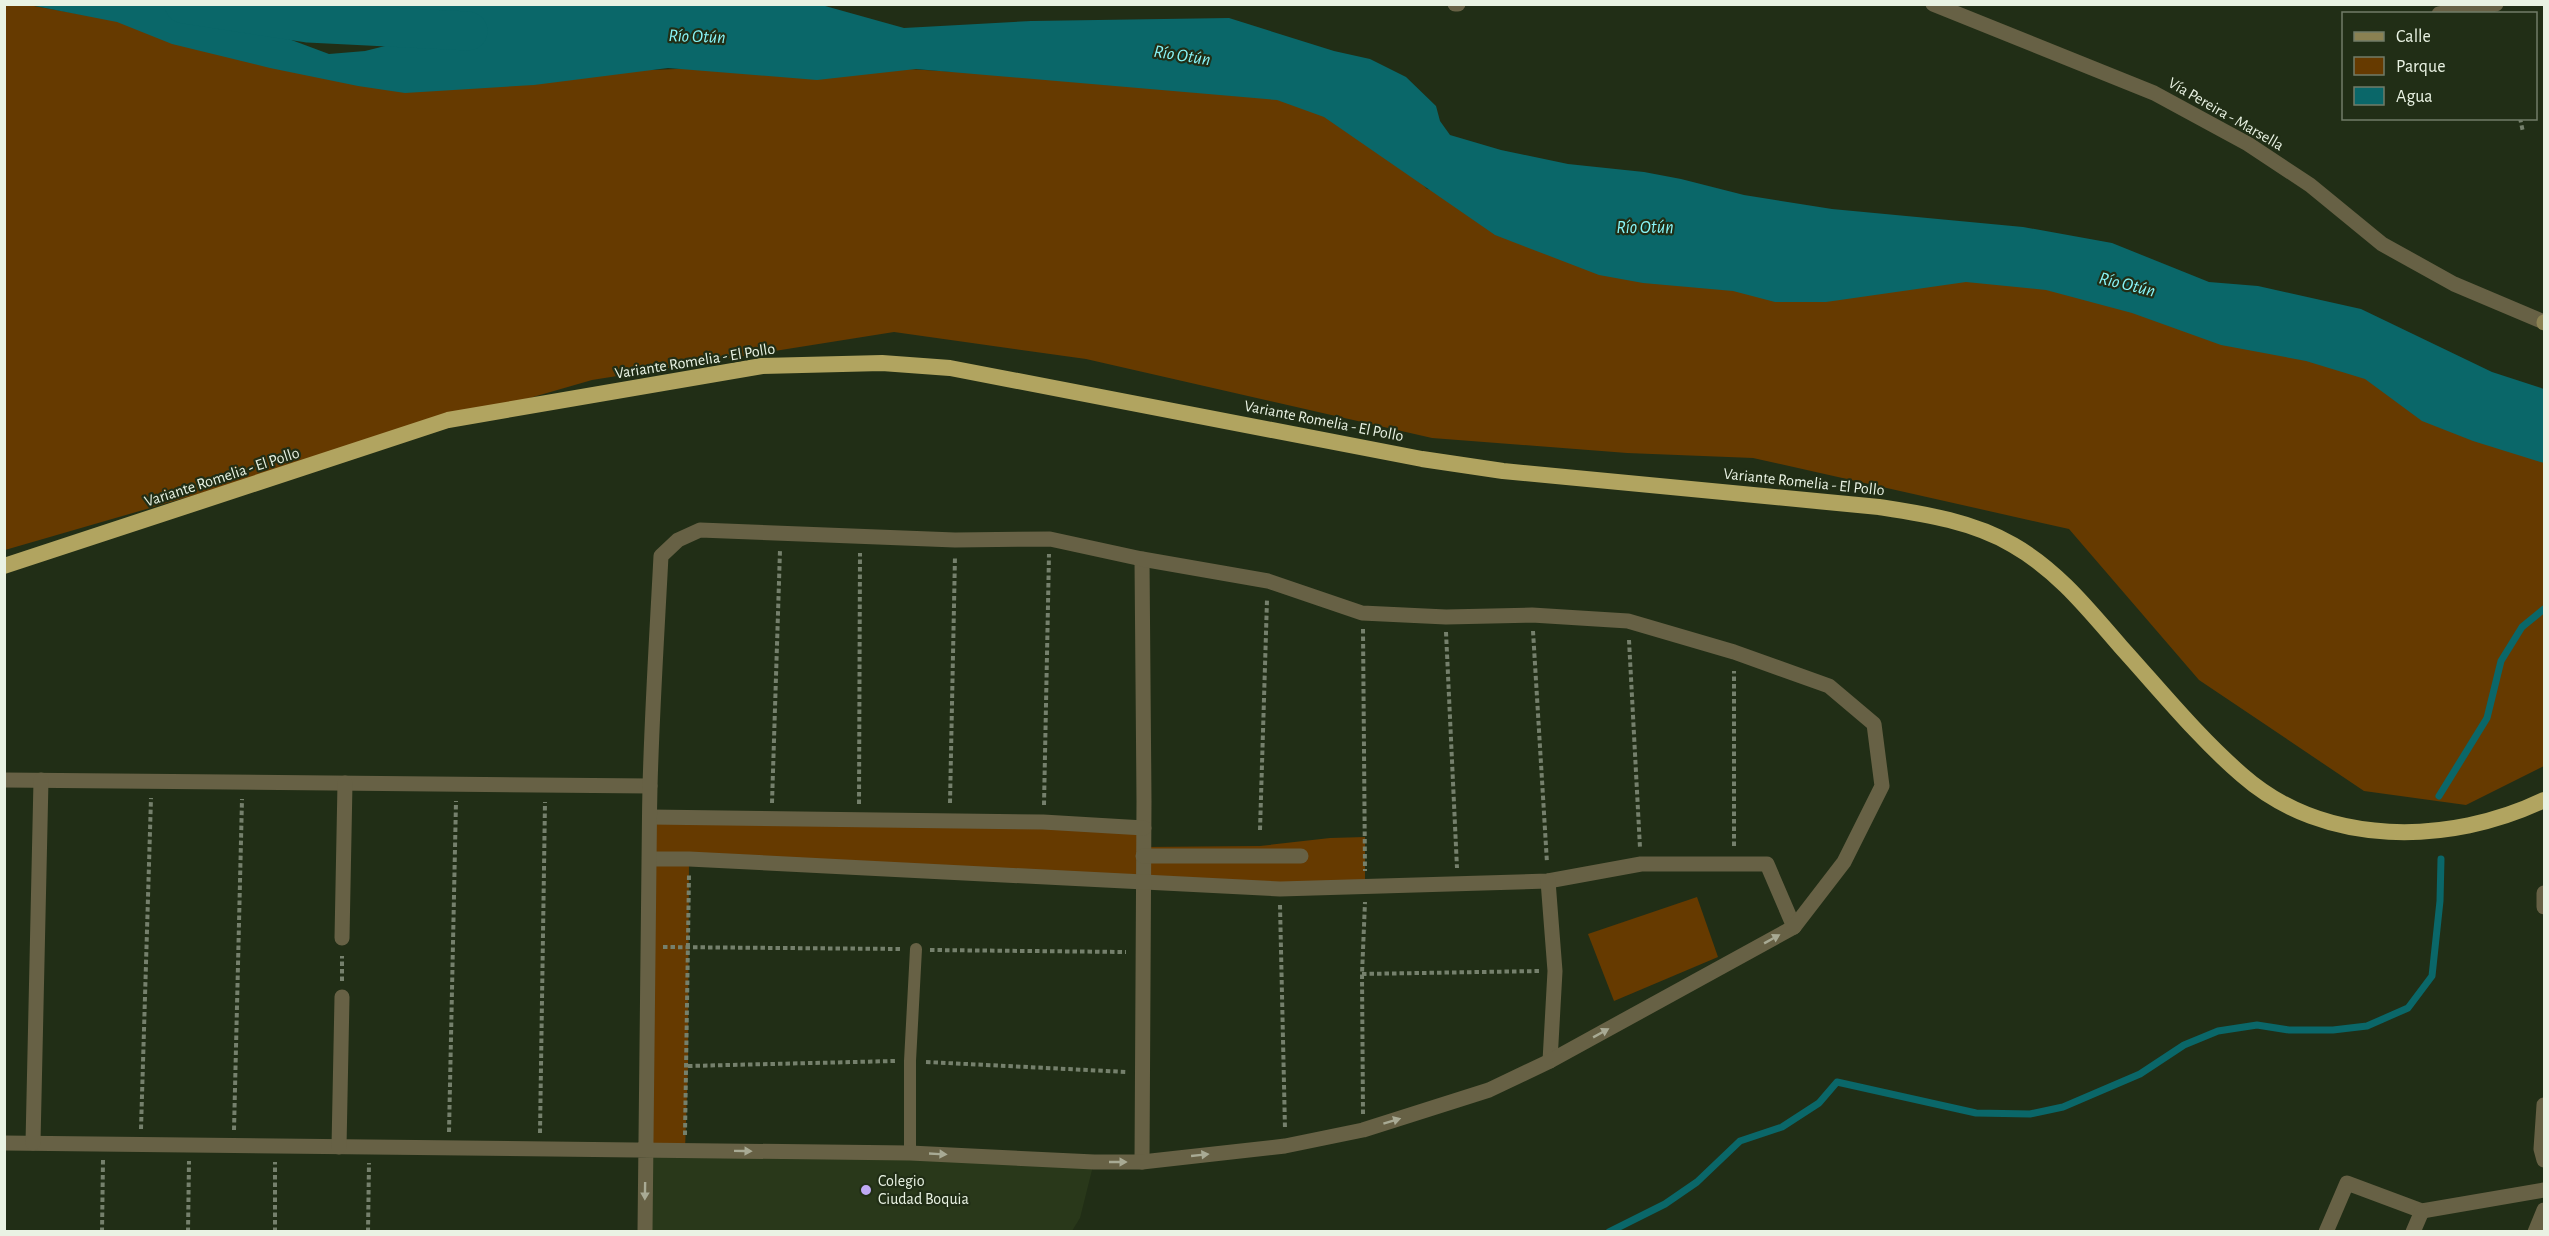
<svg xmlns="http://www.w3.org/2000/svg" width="2549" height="1236" font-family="'Alegreya Sans',sans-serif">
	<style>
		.built { fill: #29381a }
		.green { fill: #663a00 }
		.water { fill: #0a6769; fill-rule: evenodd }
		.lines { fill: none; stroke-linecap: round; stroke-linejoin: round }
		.stream { stroke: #0a6769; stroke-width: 7 }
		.river { stroke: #0a6769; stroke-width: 39 }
		.path { stroke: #75806c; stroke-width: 4; stroke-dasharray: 4.5 3; stroke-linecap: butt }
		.service { stroke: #676145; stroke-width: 12 }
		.minor { stroke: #676145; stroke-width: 15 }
		.tertiary { stroke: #676145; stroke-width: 15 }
		.secondary { stroke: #8a8152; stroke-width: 15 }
		.trunk { stroke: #b1a460; stroke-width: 16 }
		.oneway { fill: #a8aa94 }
		.poi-dot { fill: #bfa9f4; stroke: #212e16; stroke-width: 2 }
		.labels { text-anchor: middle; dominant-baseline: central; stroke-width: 4.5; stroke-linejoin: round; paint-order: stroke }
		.street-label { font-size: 16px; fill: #e9f2e3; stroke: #212e16 }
		.poi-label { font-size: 16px; fill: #e9f2e3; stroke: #212e16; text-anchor: start }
		.water-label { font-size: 18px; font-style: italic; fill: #8af7fa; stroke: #212e16 }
	</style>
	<rect width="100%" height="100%" fill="#212e16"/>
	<polygon class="built" points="646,1150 1094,1162 1080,1218 1072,1231 645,1232"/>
	<g class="green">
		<polygon points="5,5 28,5 421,74 562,64 654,70 808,63 958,72 1096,65 1349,106 1427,189 2036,266 2289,332 2544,428 2544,766 2466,805 2364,791 2199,680 2069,529 1753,458 1627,453 1432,438 1086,359 894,332 592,380 5,550"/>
		<polygon points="650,817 1144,828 1144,847 1260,846 1330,838 1365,837 1365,886 689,859 688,1066 685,1150 646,1150"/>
		<polygon points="1697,897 1718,957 1614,1001 1588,934"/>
	</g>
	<path class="water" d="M818 4 904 28 1031 21 1229 18 1334 51 1370 59 1406 77 1436 106 1440 121 1450 135 1501 150 1568 164 1644 172 1681 179 1744 195 1832 209 2023 227 2112 243 2209 282 2258 286 2361 309 2492 372 2544 389V463L2473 441 2422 421 2365 379 2306 361 2221 345 2132 313 2046 290 1966 282 1826 302H1775L1733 291 1643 283 1599 275 1495 235 1324 117 1277 100 916 69 817 80 668 68 534 85 405 93 358 86 270 68 172 44 117 22 30 5ZM357 7 395 9 418 20 413 39 365 51 329 54 270 32 260 17Z"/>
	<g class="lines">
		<g class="stream">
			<polyline points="2439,796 2487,718 2501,661 2522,627 2544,609"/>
			<polyline points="1609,1232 1665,1204 1697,1182 1740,1141 1782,1127 1819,1103 1837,1082 1976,1113 2030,1114 2063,1107 2140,1074 2184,1045 2218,1031 2257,1025 2289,1030 2333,1030 2367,1026 2408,1008 2432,976 2440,901 2441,859"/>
		</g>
		<polyline class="river" points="184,4 308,23 468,31"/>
		<g class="path">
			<polyline points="2520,118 2523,132"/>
			<polyline points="1363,629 1365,871"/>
			<polyline points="1533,631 1547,863"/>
			<polyline points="1446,632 1457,868"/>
			<polyline points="1629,640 1640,848"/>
			<polyline points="772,803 780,550"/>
			<polyline points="950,803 955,556"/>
			<polyline points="859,804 860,553"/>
			<polyline points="1044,805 1049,554"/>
			<polyline points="1260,830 1267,600"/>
			<polyline points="1734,846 1734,671"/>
			<polyline points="1280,905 1285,1129"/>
			<polyline points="663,947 901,949"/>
			<polyline points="930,950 1126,952"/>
			<polyline points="1362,974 1539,971"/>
			<polyline points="342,981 342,956"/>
			<polyline points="926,1062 1126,1072"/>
			<polyline points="688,1066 895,1061"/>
			<polyline points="1363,1114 1362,974 1365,902"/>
			<polyline points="141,1129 151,798"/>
			<polyline points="234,1130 242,799"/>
			<polyline points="449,1132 456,801"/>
			<polyline points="540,1133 545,802"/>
			<polyline points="685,1135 689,875"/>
			<polyline points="102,1232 103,1160"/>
			<polyline points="188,1232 189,1161"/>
			<polyline points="275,1232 275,1162"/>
			<polyline points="368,1232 369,1163"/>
		</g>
		<polyline class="service" points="910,1153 910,1061 916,949"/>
		<g class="minor">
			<polyline points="2439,14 2496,4"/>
			<polyline points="1142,559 1144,801 1142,1162"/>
			<polyline points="4,780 650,786"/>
			<polyline points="650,817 1043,822 1144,828"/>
			<polyline points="1143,856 1301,856"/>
			<polyline points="650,859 689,859 1280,889 1548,881 1641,864 1767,864 1794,927"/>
			<polyline points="1548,881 1555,971 1550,1061"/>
			<polyline points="2544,893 2544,907"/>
			<polyline points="342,938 345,783"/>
			<polyline points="2544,1105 2541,1149 2544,1160"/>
			<path d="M4 1143 910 1153 1094 1162H1142L1285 1146 1363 1130 1489 1090 1550 1061 1794 927 1844 862 1882 786 1874 724 1829 686 1734 652 1628 621 1532 615 1446 617 1362 613 1268 581 1142 559 1050 539 955 540 700 530 678 540 661 556C657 633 652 710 650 787 647 935 647 1083 645 1232"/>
			<polyline points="33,1143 41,780"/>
			<polyline points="339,1147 342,997"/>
			<polyline points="2326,1232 2347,1183 2422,1211 2544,1190"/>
			<polyline points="2413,1232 2422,1211"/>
			<polyline points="2535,1232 2544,1210"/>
		</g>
		<g class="tertiary">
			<polyline points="1455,4 1458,4"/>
			<polyline points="1933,4 2154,93 2248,144 2310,185 2382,244 2454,284 2544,322"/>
		</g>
		<polyline class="secondary" points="2544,322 2544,323"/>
		<path class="trunk" d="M4 566 448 420 762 366 882 363 950 368 1422 459 1503 471 1879 507C1924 514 1972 521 2013 545 2057 570 2088 609 2121 647 2160 690 2198 737 2242 775 2325 848 2450 845 2544 800"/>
	</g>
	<defs><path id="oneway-solid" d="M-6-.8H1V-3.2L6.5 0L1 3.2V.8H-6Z" transform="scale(1.5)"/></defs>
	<g class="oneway">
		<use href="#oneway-solid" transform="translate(1772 939) rotate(-29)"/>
		<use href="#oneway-solid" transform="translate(1601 1033) rotate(-29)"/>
		<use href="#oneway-solid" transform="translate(1392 1121) rotate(-17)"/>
		<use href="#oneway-solid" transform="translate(743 1151) rotate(1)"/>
		<use href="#oneway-solid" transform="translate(938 1154) rotate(3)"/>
		<use href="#oneway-solid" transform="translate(1200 1155) rotate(-6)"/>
		<use href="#oneway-solid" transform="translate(1118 1162)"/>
		<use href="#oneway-solid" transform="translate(645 1191) rotate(91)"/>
	</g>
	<circle class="poi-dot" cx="866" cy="1190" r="6"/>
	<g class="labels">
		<g class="street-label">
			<text transform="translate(2226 114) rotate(30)">Vía Pereira - Marsella</text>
			<text transform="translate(695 361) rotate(-9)">Variante Romelia - El Pollo</text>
			<text transform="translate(1324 421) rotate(11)">Variante Romelia - El Pollo</text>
			<text transform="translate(222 477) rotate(-18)">Variante Romelia - El Pollo</text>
			<text transform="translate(1804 482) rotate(6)">Variante Romelia - El Pollo</text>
		</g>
		<g class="poi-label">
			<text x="878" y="1181">Colegio<tspan x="878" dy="18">Ciudad Boquia</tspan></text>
		</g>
		<g class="water-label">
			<text transform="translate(697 37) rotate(2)">Río Otún</text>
			<text transform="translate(1182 56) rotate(9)">Río Otún</text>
			<text x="1645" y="228">Río Otún</text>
			<text transform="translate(2127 285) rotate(14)">Río Otún</text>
		</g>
	</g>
	<rect width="2549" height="1236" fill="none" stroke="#e9f2e3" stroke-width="12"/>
	<rect x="2342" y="12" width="195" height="108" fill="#212e16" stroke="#717c68" stroke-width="1.5"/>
	<rect x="2354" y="32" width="30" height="9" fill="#8a8152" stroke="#717c68" stroke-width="1.5"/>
	<text x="2396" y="42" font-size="18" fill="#e9f2e3">Calle</text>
	<rect x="2354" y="57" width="30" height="18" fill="#663a00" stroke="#717c68" stroke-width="1.5"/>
	<text x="2396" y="72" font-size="18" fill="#e9f2e3">Parque</text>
	<rect x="2354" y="87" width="30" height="18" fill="#0a6769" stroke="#717c68" stroke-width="1.5"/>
	<text x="2396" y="102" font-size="18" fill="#e9f2e3">Agua</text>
</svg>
